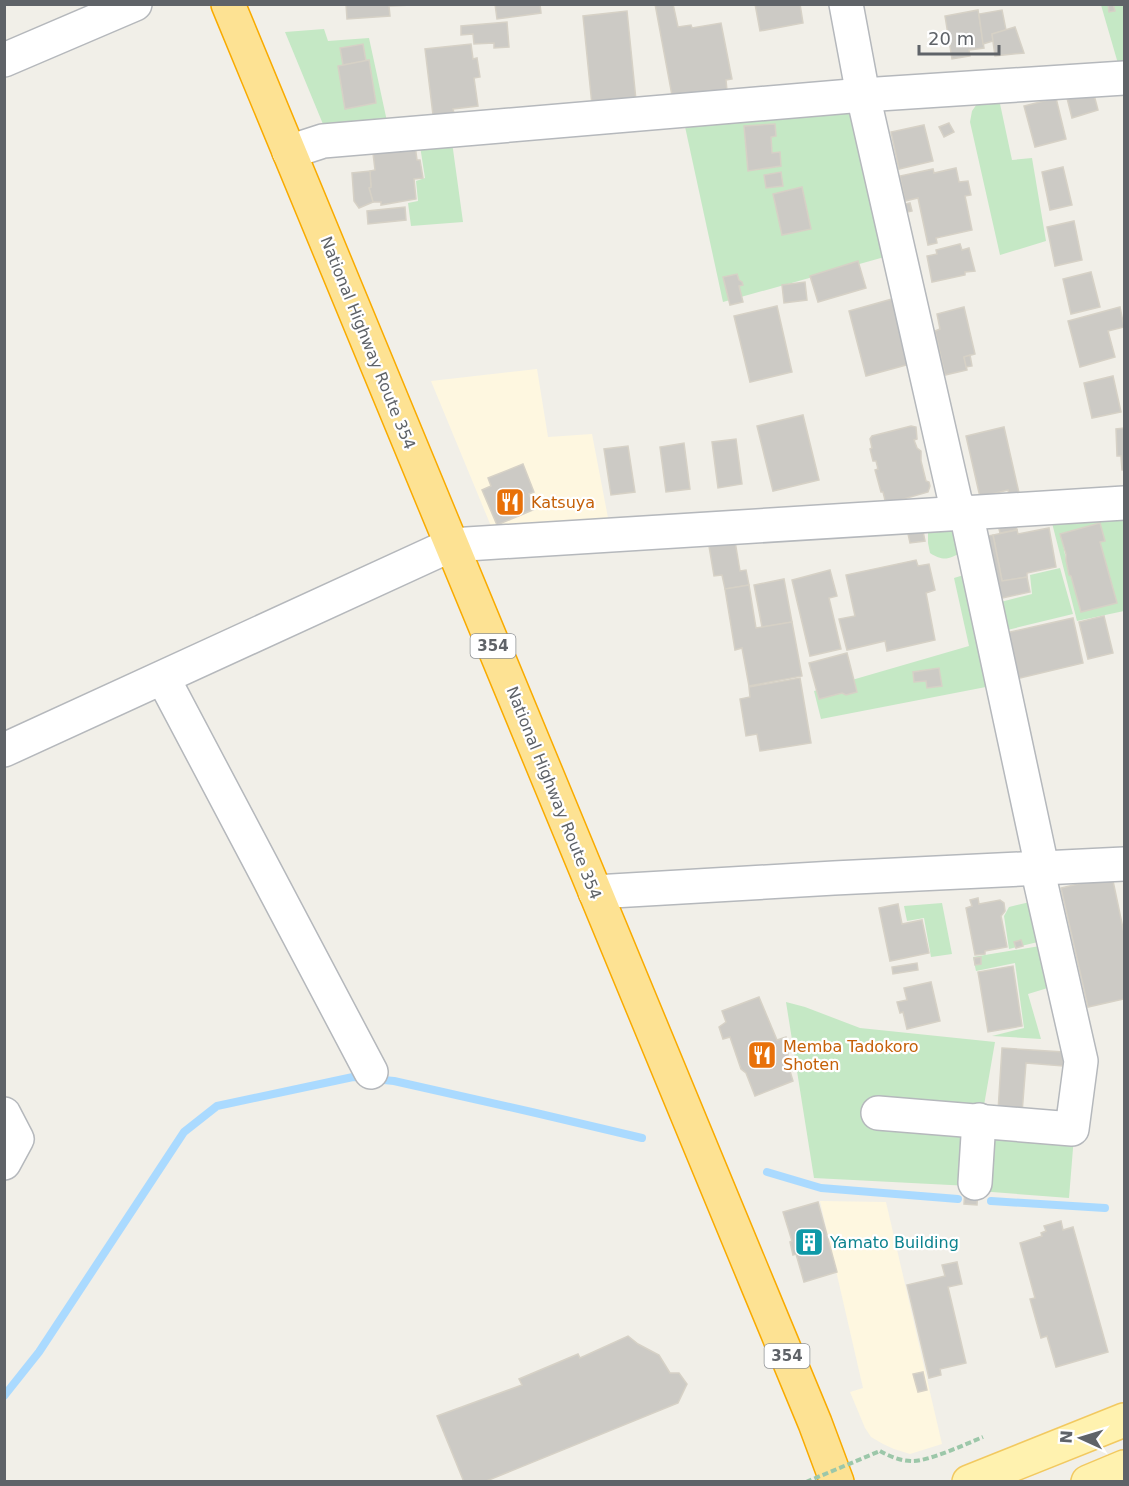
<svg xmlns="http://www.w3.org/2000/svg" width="1129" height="1486" font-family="'DejaVu Sans',sans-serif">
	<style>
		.commercial { fill: #fef7e0 }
		.green { fill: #c5e8c5; fill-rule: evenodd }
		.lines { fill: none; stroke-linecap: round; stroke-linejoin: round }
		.stream { stroke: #aadaff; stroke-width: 8 }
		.building { fill: #cccac5; stroke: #d6d1c6; stroke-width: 1.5 }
		.minor-casing { stroke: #b5b8bc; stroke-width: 36 }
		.major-casing { stroke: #f2c960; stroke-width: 36 }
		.highway-casing { stroke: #f9ab00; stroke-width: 36 }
		.path { stroke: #9cc7a9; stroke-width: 4; stroke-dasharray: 6 3; stroke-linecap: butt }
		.minor { stroke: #fff; stroke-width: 33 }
		.major { stroke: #fff2af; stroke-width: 33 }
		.highway { stroke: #fde293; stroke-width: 33 }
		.path-bridge { stroke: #9cc7a9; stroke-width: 4; stroke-dasharray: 6 3; stroke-linecap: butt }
		.labels { text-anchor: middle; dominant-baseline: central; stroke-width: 4.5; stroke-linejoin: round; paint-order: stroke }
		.shield { fill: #fff; stroke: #8f9295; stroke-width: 1.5 }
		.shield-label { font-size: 15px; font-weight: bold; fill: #5f6368 }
		.street-label { font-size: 16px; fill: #5f6368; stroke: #fff }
		.food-label { font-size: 16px; fill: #c56008; stroke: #fff; text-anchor: start }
		.culture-label { font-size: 16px; fill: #0d838f; stroke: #fff; text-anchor: start }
	</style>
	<rect width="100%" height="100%" fill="#f1efe8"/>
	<g class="commercial">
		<polygon points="537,369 548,437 592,434 609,523 493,531 431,381"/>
		<polygon points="820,1201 886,1202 942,1444 910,1454 894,1449 883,1444 871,1437 865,1428 850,1392 863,1388"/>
	</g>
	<g class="green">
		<polygon points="1101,5 1108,5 1109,11 1115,10 1113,5 1124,5 1124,66 1119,67"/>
		<polygon points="324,29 328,41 369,38 388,126 325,129 285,32"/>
		<polygon points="999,99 1012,160 1032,158 1046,241 1000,255 970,122 972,111 979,101"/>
		<polygon points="851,111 888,256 723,302 684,122"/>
		<polygon points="452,142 463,222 411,226 408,203 418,201 416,181 425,178 420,146"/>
		<path d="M1124 515V611L1077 621 1051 519ZM1100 523 1105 541 1100 542 1116 603 1081 612 1071 576 1069 575 1061 534Z"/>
		<path d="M953 525 962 552C949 559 944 562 930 553L928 543V527Z"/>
		<polygon points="1060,568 1073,614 999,632 993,604 1032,594 1030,575"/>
		<polygon points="967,574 991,686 821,719 814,691 969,646 954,578"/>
		<polygon points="1030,902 1042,941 1009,949 1004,916 1009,907"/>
		<polygon points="942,903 952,954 931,957 924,918 907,921 904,906"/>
		<polygon points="1040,946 1051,987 1028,994 1041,1039 992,1036 1024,1028 1015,963 976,971 973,957"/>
		<polygon points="786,1002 805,1007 860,1028 995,1042 970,1186 814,1178"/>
		<polygon points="985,1128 1074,1136 1069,1198 979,1191"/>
	</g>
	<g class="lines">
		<g class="stream">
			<polyline points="767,1172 821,1188 958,1199"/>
			<polyline points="991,1201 1105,1208"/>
			<polyline points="4,1396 39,1352 184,1132 217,1106 353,1077 394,1081 536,1113 642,1138"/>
		</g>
	</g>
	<g class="building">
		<polygon points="346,4 412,4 412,5 389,6 390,16 347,19"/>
		<polygon points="495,4 540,4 541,13 497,19"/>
		<polygon points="655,4 673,4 678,27 691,25 692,28 721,23 732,79 726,80 727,91 673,101"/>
		<polygon points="755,4 800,4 803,23 760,31"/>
		<polygon points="1108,4 1113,4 1115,11 1109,12"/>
		<polygon points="978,10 984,48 969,50 970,56 952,59 945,16"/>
		<polygon points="1002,10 1006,30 992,34 993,41 983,44 979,14"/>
		<polygon points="627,11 636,100 592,105 583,16"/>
		<polygon points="507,22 509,47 494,48 494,43 474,44 473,34 461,35 461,26"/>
		<polygon points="1015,27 1024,53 995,56 992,34"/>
		<polygon points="363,44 366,61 343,65 340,48"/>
		<polygon points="471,44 473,59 477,58 480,77 474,78 478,106 453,109 454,113 433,115 425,49"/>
		<polygon points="369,60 376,103 345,109 338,66"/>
		<polygon points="1093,91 1098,110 1072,118 1067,98"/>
		<polygon points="1056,98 1066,139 1035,147 1024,106"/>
		<polygon points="949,123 954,132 944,137 939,127"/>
		<polygon points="775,124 776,136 771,137 772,153 780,152 781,166 748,171 744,126"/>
		<polygon points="924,125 933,161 899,169 891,132"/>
		<polygon points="415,145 417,160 420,160 423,178 414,179 416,199 381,205 381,202 373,202 369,188 371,187 370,171 375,170 373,153"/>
		<polygon points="1063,167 1072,205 1050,210 1042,172"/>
		<polygon points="956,168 959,182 968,181 971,195 965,196 972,230 936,238 937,243 928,245 918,198 905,201 900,176 933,169 934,173"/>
		<polygon points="370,171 371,187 369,188 373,202 359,208 354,201 352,173"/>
		<polygon points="781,172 783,186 766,188 764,175"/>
		<polygon points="802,187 811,229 782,235 773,194"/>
		<polygon points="910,203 912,211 903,213 901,205"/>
		<polygon points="405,207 406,220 368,224 367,211"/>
		<polygon points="1074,221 1082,260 1055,266 1047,227"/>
		<polygon points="960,244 962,250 969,248 975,271 965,272 965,275 932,282 927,256 937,254 936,250"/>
		<polygon points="858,261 866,288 818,302 810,276"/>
		<polygon points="1091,272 1100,307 1071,314 1063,279"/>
		<polygon points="737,274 739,280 742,282 743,285 739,286 743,302 730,305 723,277"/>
		<polygon points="805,282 807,300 784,303 782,285"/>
		<polygon points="892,299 910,364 866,376 849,311"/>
		<polygon points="777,306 792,372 750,382 734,316"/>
		<polygon points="964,307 975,354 964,357 967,370 945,375 935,331 940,329 937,314"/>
		<polygon points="1120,307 1124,327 1108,331 1115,357 1080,367 1068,321"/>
		<polygon points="970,355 972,366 966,367 964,357"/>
		<polygon points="1113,376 1121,412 1092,418 1084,383"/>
		<polygon points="803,415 819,480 773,491 757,426"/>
		<polygon points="911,426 916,427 917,439 914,440 917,448 921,451 921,461 926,481 929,482 930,486 928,492 886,504 883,492 881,492 875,470 878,469 876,461 873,461 870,449 872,448 870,439 872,436"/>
		<polygon points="1004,427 1019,493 1009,495 1008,490 980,497 966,436"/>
		<polygon points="1124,428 1124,470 1122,470 1121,456 1117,456 1116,429"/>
		<polygon points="736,439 742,484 718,488 712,442"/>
		<polygon points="684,443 690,489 666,492 660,447"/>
		<polygon points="628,446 635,492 611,495 604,449"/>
		<polygon points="523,464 534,492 529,494 535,509 497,525 482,490 491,486 488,478"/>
		<polygon points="1015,521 1017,530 1000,533 998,525"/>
		<polygon points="1100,523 1105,541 1100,542 1117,603 1081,612 1071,576 1069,575 1066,560 1066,554 1060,534"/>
		<polygon points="922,526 925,541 910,543 907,529"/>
		<polygon points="1049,528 1056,567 1027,573 1027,577 1002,581 993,535 1017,530 1018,534"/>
		<polygon points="993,535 1002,581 1027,577 1030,592 993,600 981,537"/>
		<polygon points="735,541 740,571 746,570 749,585 725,589 722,575 714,576 709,546"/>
		<polygon points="916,560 918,566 929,564 935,590 926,593 935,640 887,651 885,641 847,650 839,619 855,616 846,575"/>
		<polygon points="830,570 837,596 829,598 841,649 810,656 792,580"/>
		<polygon points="784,579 792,622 762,627 754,585"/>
		<polygon points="749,585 756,628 792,622 802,676 749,686 742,648 735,650 725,589"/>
		<polygon points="1104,616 1113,653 1088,659 1079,622"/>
		<polygon points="1073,618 1083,663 1012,680 1001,634"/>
		<polygon points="847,653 857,692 846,695 842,693 819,699 809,663"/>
		<polygon points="939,668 942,686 927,688 926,681 914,682 913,672"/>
		<polygon points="800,678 811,743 760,751 757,734 746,736 740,699 750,697 749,687"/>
		<polygon points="1112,876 1124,933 1124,999 1088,1007 1061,888"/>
		<polygon points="978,898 979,904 1000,900 1004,903 1005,911 1001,916 1007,947 985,951 985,954 975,955 966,908 972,906 970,900"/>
		<polygon points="898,904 902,924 922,920 929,953 890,961 879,908"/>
		<polygon points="1021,940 1023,946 1016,948 1014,942"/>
		<polygon points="981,957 981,964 975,965 974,958"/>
		<polygon points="917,963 918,970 893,974 892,967"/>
		<polygon points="1013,966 1022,1026 988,1032 978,972"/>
		<polygon points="931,982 940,1021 907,1029 903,1012 900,1013 897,1002 907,1000 904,988"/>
		<polygon points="759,997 777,1040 786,1037 790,1071 793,1081 755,1096 746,1073 741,1069 730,1037 723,1039 719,1027 726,1022 722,1011"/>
		<polygon points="1002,1048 1064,1052 1063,1066 1026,1063 1022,1113 998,1111"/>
		<polygon points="965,1188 978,1189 977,1205 964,1204"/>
		<polygon points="818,1202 837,1272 804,1282 796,1254 793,1255 790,1242 792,1241 783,1212"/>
		<polygon points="1061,1221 1063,1230 1073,1227 1108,1352 1056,1367 1047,1336 1041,1338 1030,1299 1035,1298 1020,1243 1042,1236 1041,1233 1046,1231 1044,1226"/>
		<polygon points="957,1262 962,1284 948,1287 966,1363 940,1369 941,1375 929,1378 907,1285 945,1276 942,1265"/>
		<polygon points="628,1336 638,1344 659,1355 670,1373 679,1373 687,1384 678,1403 484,1482 464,1482 437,1416 522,1385 519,1379 578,1354 580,1358"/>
		<polygon points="923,1372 927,1390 918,1392 913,1374"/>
	</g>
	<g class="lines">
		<g class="minor-casing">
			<g id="minor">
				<polyline points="846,4 863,95 955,500 961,512 968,522 1040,858 1039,876 1081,1061 1072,1129 878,1113"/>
				<polyline points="4,60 135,4"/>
				<polyline points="289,152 323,141 863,95 1124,78"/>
				<polyline points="163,678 371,1072"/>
				<polyline points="4,750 451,545 1124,503"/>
				<polyline points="595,892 834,878 1124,864"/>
				<polyline points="4,1114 17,1139 4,1163"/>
				<polyline points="975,1183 979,1120"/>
			</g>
		</g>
		<g class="major-casing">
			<g id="major">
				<polyline points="969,1482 1124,1420"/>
				<polyline points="1088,1482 1124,1467"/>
			</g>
		</g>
		<g class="highway-casing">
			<polyline id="highway" points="228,4 759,1288 815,1423 837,1482"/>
		</g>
		<path class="path" d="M880 1451C889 1456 900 1461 911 1461 927 1462 966 1444 983 1437"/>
		<use href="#minor" class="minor"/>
		<use href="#major" class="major"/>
		<use href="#highway" class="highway"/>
		<polyline class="path-bridge" points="806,1482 880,1451"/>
	</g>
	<defs>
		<g id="restaurant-square" transform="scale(1.5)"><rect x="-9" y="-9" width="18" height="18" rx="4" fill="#e8710a" stroke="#fff"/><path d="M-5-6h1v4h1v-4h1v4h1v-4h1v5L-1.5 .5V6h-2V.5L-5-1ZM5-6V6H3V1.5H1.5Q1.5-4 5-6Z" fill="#fff"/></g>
		<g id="building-square" transform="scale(1.5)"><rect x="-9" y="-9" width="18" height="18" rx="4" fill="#0f9aa8" stroke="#fff"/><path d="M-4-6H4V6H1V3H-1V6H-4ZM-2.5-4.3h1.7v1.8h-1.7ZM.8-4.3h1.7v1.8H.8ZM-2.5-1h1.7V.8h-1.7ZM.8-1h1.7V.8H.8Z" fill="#fff"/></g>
	</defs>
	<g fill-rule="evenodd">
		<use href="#restaurant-square" x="510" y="502"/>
		<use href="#restaurant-square" x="762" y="1055"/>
		<use href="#building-square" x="809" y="1242"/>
	</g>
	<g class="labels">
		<g class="shield">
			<rect x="470.5" y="634" width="45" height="24" rx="4.5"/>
			<rect x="764.5" y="1344" width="45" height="24" rx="4.5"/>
		</g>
		<g class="shield-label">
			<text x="493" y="646">354</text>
			<text x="787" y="1356">354</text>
		</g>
		<g class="street-label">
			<text transform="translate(368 343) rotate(68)">National Highway Route 354</text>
			<text transform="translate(554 793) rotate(68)">National Highway Route 354</text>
		</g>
		<g class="food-label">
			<text x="531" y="502">Katsuya</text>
			<text x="783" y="1046">Memba Tadokoro<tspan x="783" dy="18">Shoten</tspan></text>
		</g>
		<g class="culture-label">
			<text x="830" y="1242">Yamato Building</text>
		</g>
	</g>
	<rect width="1129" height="1486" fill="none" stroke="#5f6368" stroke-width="12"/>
	<g transform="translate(1081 1438) rotate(274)" stroke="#ffffff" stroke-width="4.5" paint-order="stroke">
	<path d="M0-4.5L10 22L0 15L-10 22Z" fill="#5f6368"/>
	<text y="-9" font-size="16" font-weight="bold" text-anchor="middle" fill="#5f6368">N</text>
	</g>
	<path d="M919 45v9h80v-9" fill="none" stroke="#5f6368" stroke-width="3"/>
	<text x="928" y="45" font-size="18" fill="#5f6368" stroke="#ffffff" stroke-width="4.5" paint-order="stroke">20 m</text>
</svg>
